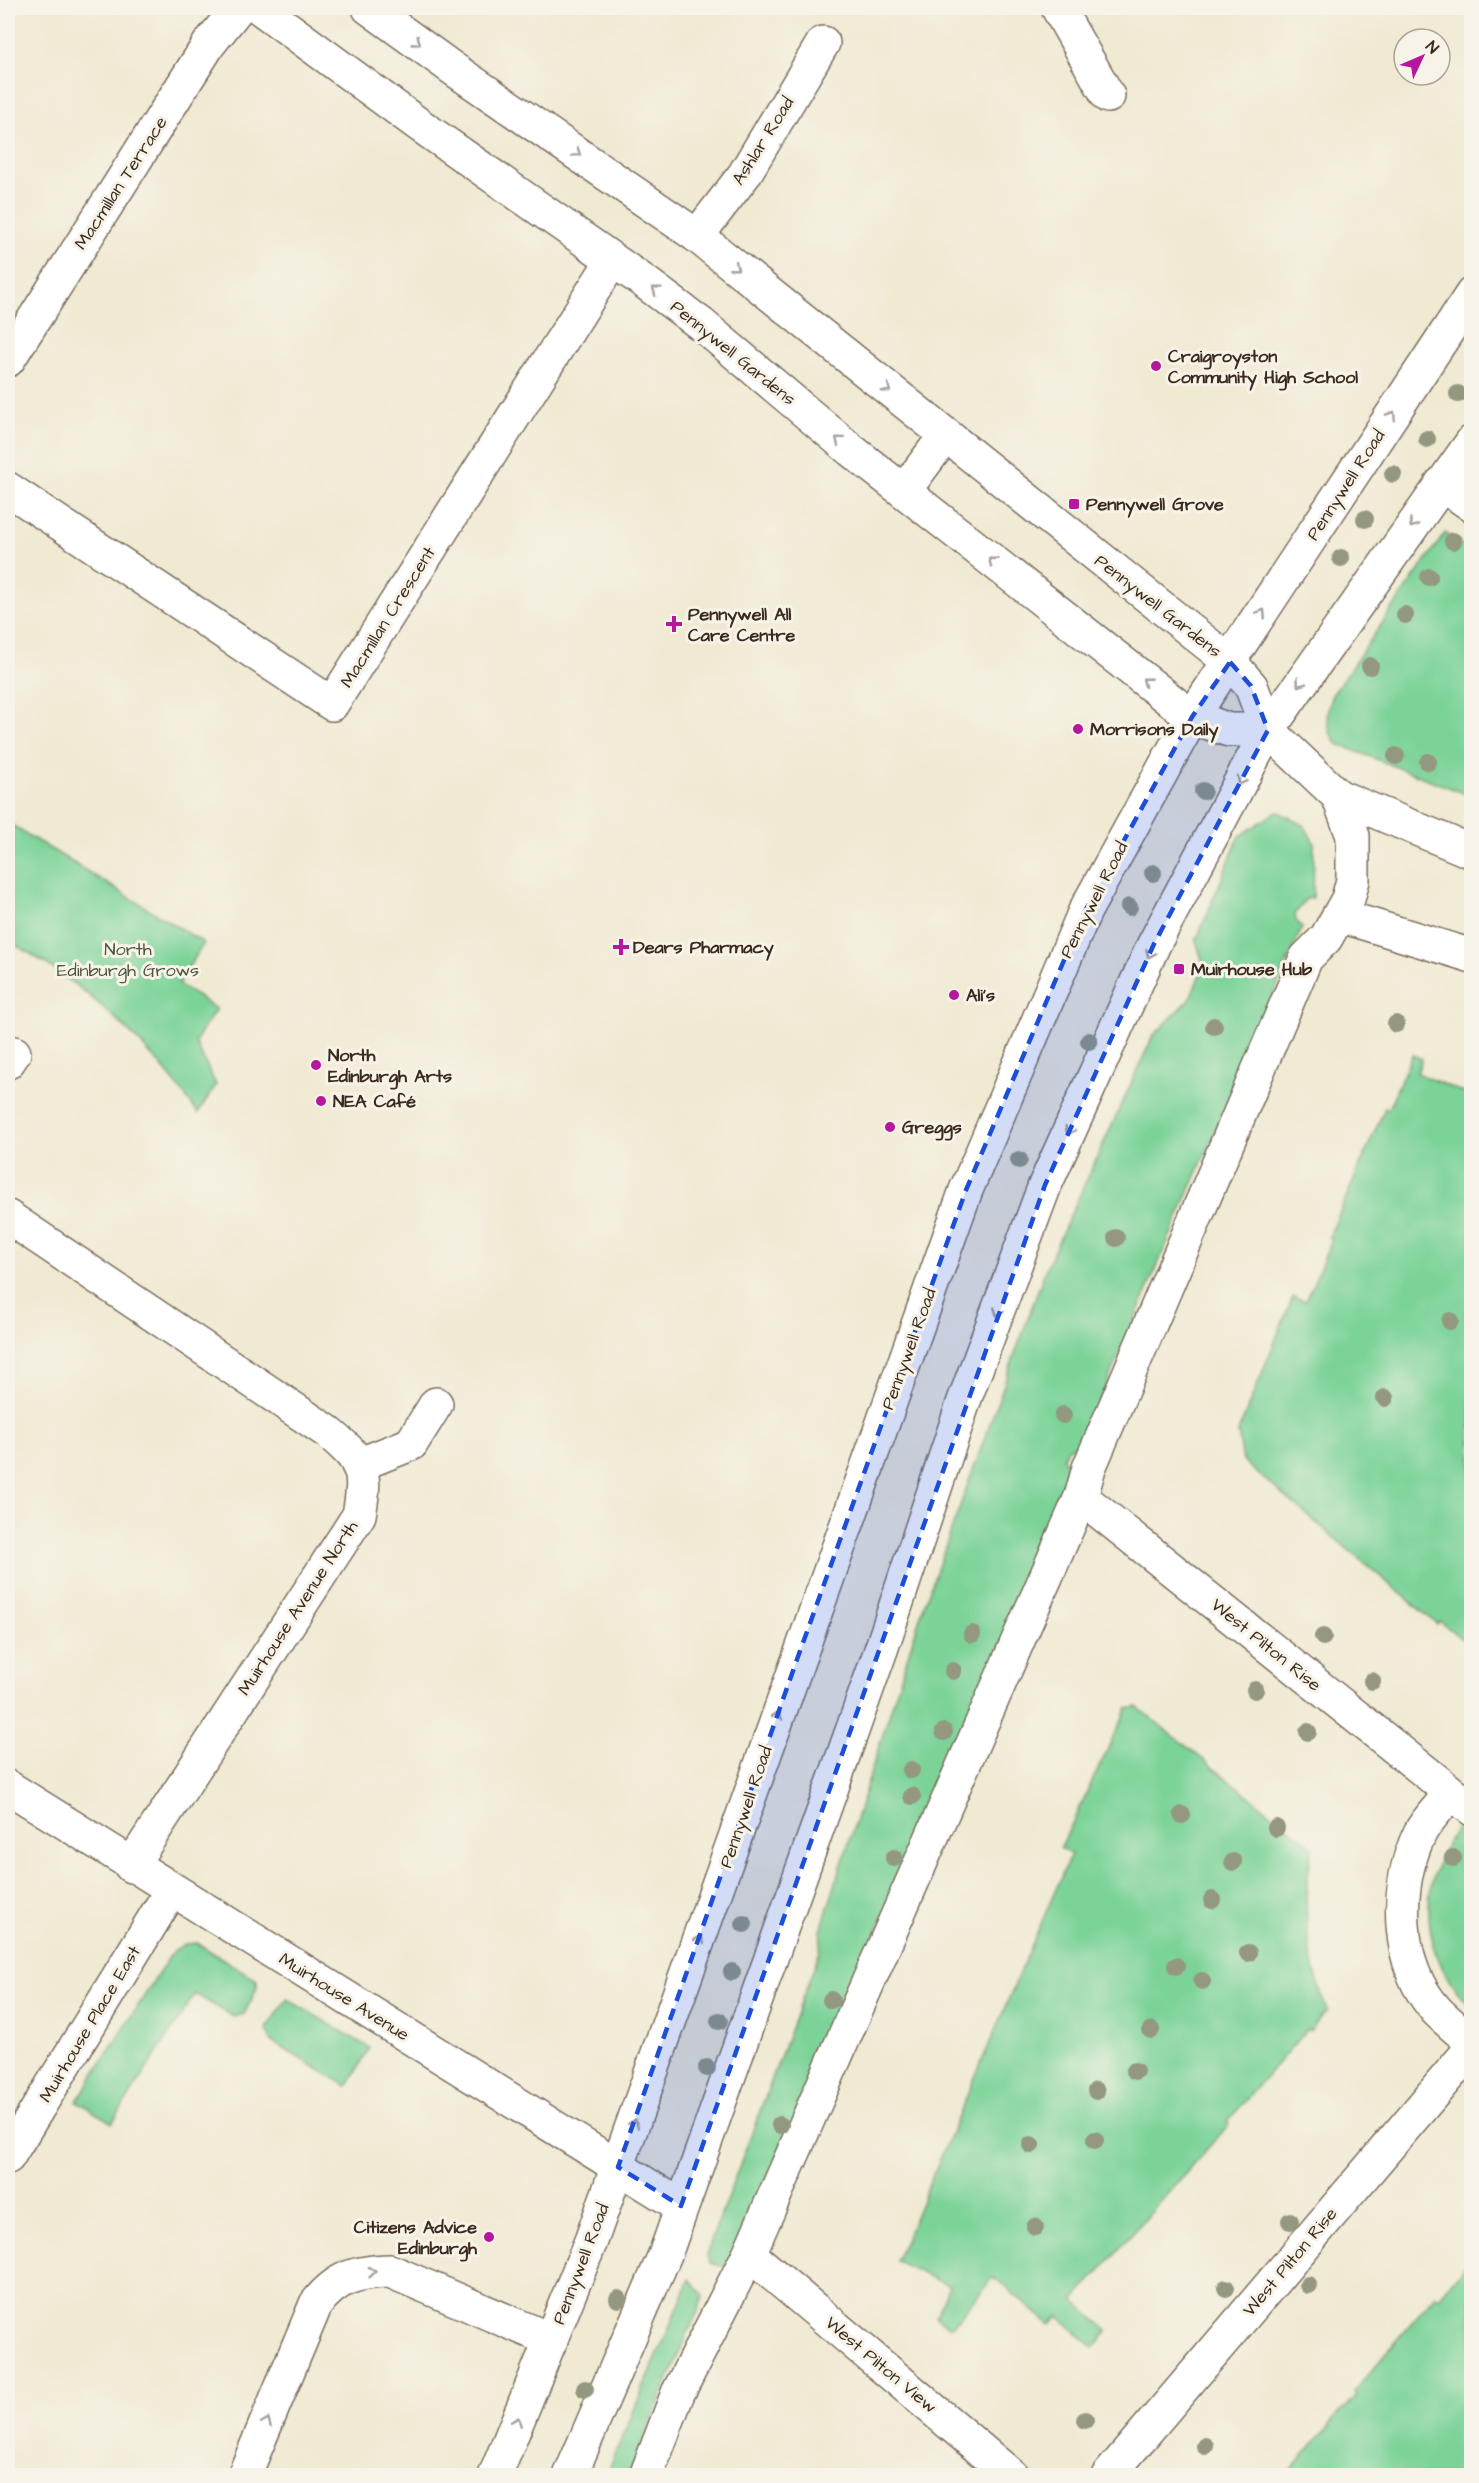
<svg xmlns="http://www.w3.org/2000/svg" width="1479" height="2483" font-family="'Architects Daughter',sans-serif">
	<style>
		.green { fill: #7cd398; stroke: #5c7e5b; stroke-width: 1.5 }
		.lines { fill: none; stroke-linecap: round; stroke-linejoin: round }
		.minor-casing { stroke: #7a6d5d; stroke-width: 36 }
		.minor { stroke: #fff; stroke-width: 33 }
		.tree { fill: #959880 }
		.oneway { stroke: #a79f9a }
		.marked { fill: #1d4ed8; fill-opacity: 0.2; stroke: #1d4ed8; stroke-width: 4.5; stroke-dasharray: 12 8; stroke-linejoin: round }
		.poi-dot { fill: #b5179e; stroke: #f7f3e8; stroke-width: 2 }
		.labels { text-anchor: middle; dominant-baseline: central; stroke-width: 6; stroke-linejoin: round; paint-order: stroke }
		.street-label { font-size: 18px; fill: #3b2a1e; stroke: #f7f3e8 }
		.poi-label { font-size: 18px; font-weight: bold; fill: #3b2a1e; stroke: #f7f3e8; text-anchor: start }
		.park-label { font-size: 18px; fill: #4b543c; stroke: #f7f3e8 }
	</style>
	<rect width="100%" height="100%" fill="#f7f3e8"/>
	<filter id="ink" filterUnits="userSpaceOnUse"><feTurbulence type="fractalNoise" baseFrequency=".0167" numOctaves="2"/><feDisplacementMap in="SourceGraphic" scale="12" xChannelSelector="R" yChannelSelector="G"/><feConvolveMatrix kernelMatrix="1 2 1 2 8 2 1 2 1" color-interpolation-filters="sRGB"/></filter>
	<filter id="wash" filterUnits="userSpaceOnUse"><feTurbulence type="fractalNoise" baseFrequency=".008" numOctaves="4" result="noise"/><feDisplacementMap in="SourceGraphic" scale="24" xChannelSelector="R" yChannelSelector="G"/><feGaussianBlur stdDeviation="1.35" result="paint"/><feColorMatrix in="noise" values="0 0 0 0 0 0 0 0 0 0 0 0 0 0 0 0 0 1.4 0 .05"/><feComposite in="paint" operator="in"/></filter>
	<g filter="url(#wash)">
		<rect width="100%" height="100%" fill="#f0ead3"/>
		<g class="green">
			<path d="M1445 533 1471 551V796L1337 744C1325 728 1325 714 1332 695Z"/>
			<polygon points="1277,811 1304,825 1314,843 1313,898 1306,899 1295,914 1296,921 1302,928 1081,1444 1068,1448 1063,1458 1067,1470 997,1659 730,2263 721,2266 711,2263 706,2255 820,1951 821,1930 921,1614 1046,1268 1153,1036 1189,1000 1204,965 1196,941 1239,837"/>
			<path d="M8 823 204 943 178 984 216 1009 195 1042 216 1085 198 1113C149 1044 83 981 8 941Z"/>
			<polygon points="1412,1055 1422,1059 1417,1073 1471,1096 1471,1647 1440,1621 1437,1624 1243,1461 1238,1432 1293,1297 1306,1301 1332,1239 1329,1237 1385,1108 1388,1109"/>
			<path d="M1137 1707 1313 1847C1300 1901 1307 1957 1327 2010L1310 2031 1307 2029 1227 2122 1229 2124 1074 2300 1108 2331 1094 2348 1058 2316 1050 2325 994 2277 951 2327 936 2317 949 2286 896 2261 1071 1854 1060 1849 1127 1709Z"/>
			<path d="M1458 1827 1471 1838V2006C1420 1959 1415 1882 1458 1827Z"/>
			<polygon points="197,1943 257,1980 257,1988 244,2014 234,2017 195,1994 112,2123 77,2101 173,1951 185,1944"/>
			<polygon points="287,1999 370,2048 347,2086 272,2042 266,2030"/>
			<polygon points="1471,2259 1471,2475 1287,2475 1356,2395 1353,2392 1436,2295 1439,2297"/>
			<polygon points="690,2279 704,2296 628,2475 606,2476"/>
		</g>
	</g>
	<g filter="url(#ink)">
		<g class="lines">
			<g class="minor-casing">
				<g id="minor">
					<polyline points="260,8 418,124 646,283 701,324 851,450 1192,717 1229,730 1268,730"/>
					<polyline points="369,8 452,68 697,236 1230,662 1251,686 1268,730 1338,796 1353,836 1353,880 1348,899 1326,938 1306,958 1089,1468 1081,1497 749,2254 678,2393 646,2476"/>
					<polyline points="1058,8 1108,96"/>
					<polyline points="697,236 744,175 823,43"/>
					<polyline points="8,360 209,44 238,8"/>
					<polyline points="1441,484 1472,505"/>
					<polyline points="8,489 332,704 612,261"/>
					<polyline points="904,491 945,436"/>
					<polyline points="1338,796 1472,852"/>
					<polyline points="1341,916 1472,956"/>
					<polyline points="8,1062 14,1053"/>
					<path d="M8 1217 328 1432C364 1462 367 1470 359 1515L131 1866"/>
					<polyline points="358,1465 411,1444 436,1404"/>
					<polyline points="1081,1497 1472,1809"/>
					<polyline points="8,1787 681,2206"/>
					<path d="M1451 1793C1441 1806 1427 1819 1420 1833 1394 1887 1395 1965 1437 2011 1448 2022 1460 2032 1472 2042"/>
					<polyline points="8,2157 171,1891"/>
					<polyline points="749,2254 1012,2476"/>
					<path d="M244 2476 316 2304C337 2277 356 2272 390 2271L551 2340"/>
					<polyline points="495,2476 591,2241 966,1190 1085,911 1192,717 1472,294"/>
					<polyline points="570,2476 666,2252 882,1647 964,1401 1045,1185 1154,944 1268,730 1472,442"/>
					<polyline points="1108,2476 1472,2048"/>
				</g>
			</g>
			<use href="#minor" class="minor"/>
		</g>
		<g class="tree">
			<circle cx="1458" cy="394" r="9"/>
			<circle cx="1427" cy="439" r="9"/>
			<circle cx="1393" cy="474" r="9"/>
			<circle cx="1365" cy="519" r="9"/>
			<circle cx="1453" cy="541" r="9"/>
			<circle cx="1341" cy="558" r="9"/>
			<circle cx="1429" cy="577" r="9"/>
			<circle cx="1405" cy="615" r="9"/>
			<circle cx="1370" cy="666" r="9"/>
			<circle cx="1396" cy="756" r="9"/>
			<circle cx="1428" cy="762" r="9"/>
			<circle cx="1203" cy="791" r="9"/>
			<circle cx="1153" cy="873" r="9"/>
			<circle cx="1129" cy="907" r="9"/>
			<circle cx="1396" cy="1024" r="9"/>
			<circle cx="1214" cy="1026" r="9"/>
			<circle cx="1089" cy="1041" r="9"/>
			<circle cx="1019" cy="1160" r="9"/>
			<circle cx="1116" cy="1238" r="9"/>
			<circle cx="1450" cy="1321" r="9"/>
			<circle cx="1385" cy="1398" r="9"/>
			<circle cx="1063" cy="1415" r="9"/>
			<circle cx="972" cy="1634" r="9"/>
			<circle cx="1323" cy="1637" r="9"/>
			<circle cx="953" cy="1671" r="9"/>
			<circle cx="1372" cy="1681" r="9"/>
			<circle cx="1255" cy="1690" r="9"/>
			<circle cx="944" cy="1732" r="9"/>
			<circle cx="1308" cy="1732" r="9"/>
			<circle cx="911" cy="1770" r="9"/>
			<circle cx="912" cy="1796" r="9"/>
			<circle cx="1182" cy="1815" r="9"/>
			<circle cx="1276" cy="1828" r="9"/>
			<circle cx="894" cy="1858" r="9"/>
			<circle cx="1453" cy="1858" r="9"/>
			<circle cx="1233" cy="1862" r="9"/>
			<circle cx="1212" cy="1900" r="9"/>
			<circle cx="744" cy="1924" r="9"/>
			<circle cx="1248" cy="1953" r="9"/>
			<circle cx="1176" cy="1966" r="9"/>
			<circle cx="732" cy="1972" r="9"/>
			<circle cx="1202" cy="1981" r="9"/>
			<circle cx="831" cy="2000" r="9"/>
			<circle cx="719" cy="2021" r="9"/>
			<circle cx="1151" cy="2030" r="9"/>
			<circle cx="707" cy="2068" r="9"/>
			<circle cx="1135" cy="2071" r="9"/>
			<circle cx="1096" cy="2091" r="9"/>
			<circle cx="780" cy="2125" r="9"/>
			<circle cx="1095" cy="2140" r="9"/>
			<circle cx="1031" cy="2145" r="9"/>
			<circle cx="1290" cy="2221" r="9"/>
			<circle cx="1035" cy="2227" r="9"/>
			<circle cx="1308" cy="2285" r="9"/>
			<circle cx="1226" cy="2288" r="9"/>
			<circle cx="618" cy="2299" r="9"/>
			<circle cx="585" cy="2389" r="9"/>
			<circle cx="1085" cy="2420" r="9"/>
			<circle cx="1205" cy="2446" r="9"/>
		</g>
		<defs><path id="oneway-chevron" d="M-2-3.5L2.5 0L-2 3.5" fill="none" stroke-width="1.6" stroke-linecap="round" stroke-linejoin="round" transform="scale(1.5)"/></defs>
		<g class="oneway">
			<use href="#oneway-chevron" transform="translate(417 42) rotate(36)"/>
			<use href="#oneway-chevron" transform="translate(577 153) rotate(34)"/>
			<use href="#oneway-chevron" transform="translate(735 267) rotate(39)"/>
			<use href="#oneway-chevron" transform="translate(656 290) rotate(-143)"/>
			<use href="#oneway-chevron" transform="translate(887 389) rotate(39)"/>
			<use href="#oneway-chevron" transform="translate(1392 415) rotate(-57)"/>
			<use href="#oneway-chevron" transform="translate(839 440) rotate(-140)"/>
			<use href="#oneway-chevron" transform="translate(1413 524) rotate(125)"/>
			<use href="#oneway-chevron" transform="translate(992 561) rotate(-142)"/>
			<use href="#oneway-chevron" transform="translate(1262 613) rotate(-57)"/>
			<use href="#oneway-chevron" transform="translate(1146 681) rotate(-142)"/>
			<use href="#oneway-chevron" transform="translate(1300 683) rotate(125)"/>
			<use href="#oneway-chevron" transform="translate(1241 781) rotate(118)"/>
			<use href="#oneway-chevron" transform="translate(1150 954) rotate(114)"/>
			<use href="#oneway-chevron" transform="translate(1069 1131) rotate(115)"/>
			<use href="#oneway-chevron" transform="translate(998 1312) rotate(110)"/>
			<use href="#oneway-chevron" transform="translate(778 1715) rotate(-71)"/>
			<use href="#oneway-chevron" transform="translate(700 1939) rotate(-71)"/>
			<use href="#oneway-chevron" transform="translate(634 2123) rotate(-70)"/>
			<use href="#oneway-chevron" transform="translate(372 2272) rotate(-5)"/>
			<use href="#oneway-chevron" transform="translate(517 2421) rotate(-68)"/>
			<use href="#oneway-chevron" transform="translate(267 2422) rotate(-67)"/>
		</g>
	</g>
	<path class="marked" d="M1230 662 1251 686 1268 730 1154 944 1045 1185 681 2206 618 2167 800 1651 966 1190 1085 911 1192 717Z"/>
	<g class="poi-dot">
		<circle cx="1156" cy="366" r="6"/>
		<rect x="1068" y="498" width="12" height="12" rx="3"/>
		<path d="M671 615h6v6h6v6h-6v6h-6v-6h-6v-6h6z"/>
		<circle cx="1078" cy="729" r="6"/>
		<path d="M618 938h6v6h6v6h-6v6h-6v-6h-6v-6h6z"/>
		<rect x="1173" y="963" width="12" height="12" rx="3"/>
		<circle cx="954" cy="995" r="6"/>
		<circle cx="316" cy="1065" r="6"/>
		<circle cx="321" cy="1101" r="6"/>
		<circle cx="890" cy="1127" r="6"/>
		<circle cx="489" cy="2237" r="6"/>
	</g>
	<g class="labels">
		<g class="street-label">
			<text transform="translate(763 141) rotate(-58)">Ashlar Road</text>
			<text transform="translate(121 183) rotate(-57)">Macmillan Terrace</text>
			<text transform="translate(733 353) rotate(39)">Pennywell Gardens</text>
			<text transform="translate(1346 485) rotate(-57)">Pennywell Road</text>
			<text transform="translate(1158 606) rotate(38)">Pennywell Gardens</text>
			<text transform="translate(388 617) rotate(-58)">Macmillan Crescent</text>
			<text transform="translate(1094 900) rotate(-63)">Pennywell Road</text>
			<text transform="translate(909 1349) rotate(-70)">Pennywell Road</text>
			<text transform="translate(298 1608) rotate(-57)">Muirhouse Avenue North</text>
			<text transform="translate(1266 1645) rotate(39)">West Pilton Rise</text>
			<text transform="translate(746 1807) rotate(-71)">Pennywell Road</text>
			<text transform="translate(344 1997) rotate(32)">Muirhouse Avenue</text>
			<text transform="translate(90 2024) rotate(-59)">Muirhouse Place East</text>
			<text transform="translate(1290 2262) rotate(-50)">West Pilton Rise</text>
			<text transform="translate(581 2264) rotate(-69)">Pennywell Road</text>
			<text transform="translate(881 2365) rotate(40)">West Pilton View</text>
		</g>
		<g class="poi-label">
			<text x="1168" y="356">Craigroyston<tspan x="1168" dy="21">Community High School</tspan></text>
			<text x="1086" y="504">Pennywell Grove</text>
			<text x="688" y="614">Pennywell All<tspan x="688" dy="21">Care Centre</tspan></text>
			<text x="1090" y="729">Morrisons Daily</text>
			<text x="633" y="947">Dears Pharmacy</text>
			<text x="1191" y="969">Muirhouse Hub</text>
			<text x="966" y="995">Ali's</text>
			<text x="328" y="1055">North<tspan x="328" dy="21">Edinburgh Arts</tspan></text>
			<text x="333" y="1101">NEA Café</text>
			<text x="902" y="1127">Greggs</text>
			<text x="477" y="2227" text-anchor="end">Citizens Advice<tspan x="477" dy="21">Edinburgh</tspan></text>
		</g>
		<g class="park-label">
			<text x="128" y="949">North<tspan x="128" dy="21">Edinburgh Grows</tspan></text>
		</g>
	</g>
	<rect width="1479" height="2483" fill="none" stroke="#f7f3e8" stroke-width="30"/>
	<g transform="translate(1422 57) rotate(46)"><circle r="28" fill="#f7f3e8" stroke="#aca397" stroke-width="1.5"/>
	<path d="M0-4.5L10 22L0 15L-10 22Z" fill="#b5179e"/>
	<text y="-9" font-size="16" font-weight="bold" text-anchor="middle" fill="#3b2a1e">N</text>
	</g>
</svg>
